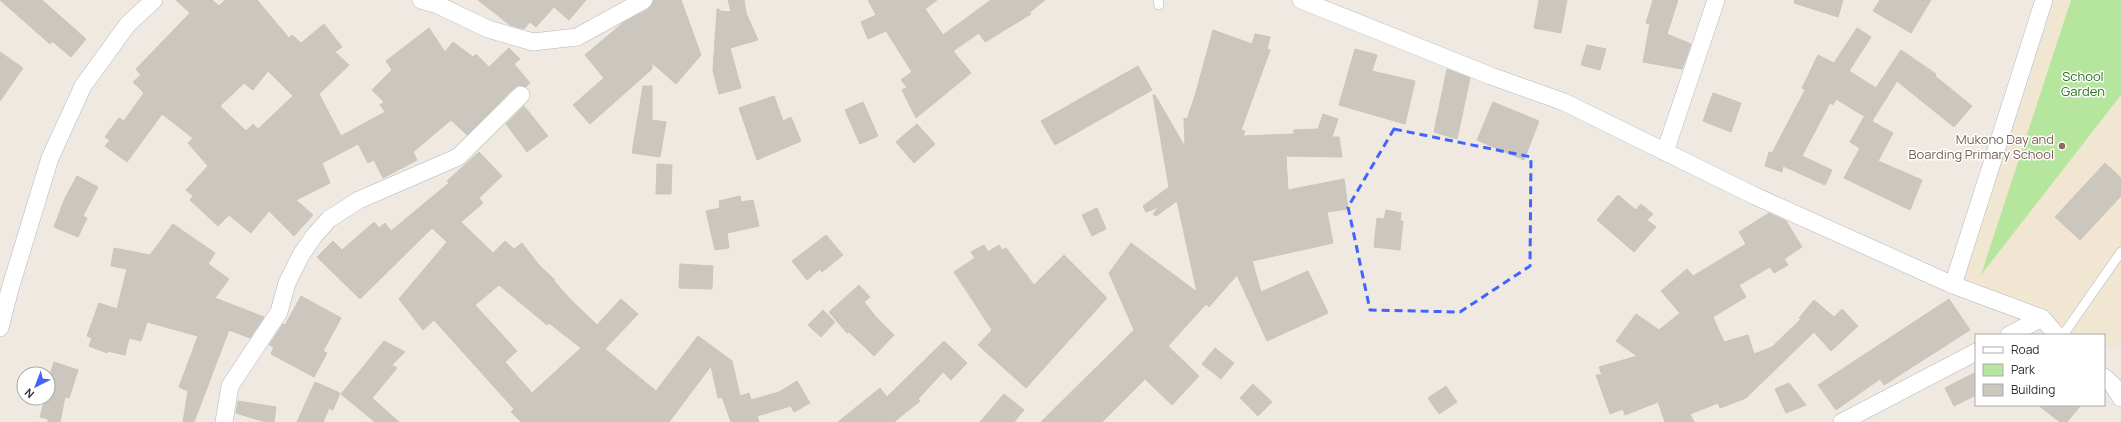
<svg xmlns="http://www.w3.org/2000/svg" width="2121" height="422" font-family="Manrope,sans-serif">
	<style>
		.education { fill: #f0e6d1 }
		.green { fill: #b6e59e }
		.building { fill: #cbc7bf; stroke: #cbc5ba; fill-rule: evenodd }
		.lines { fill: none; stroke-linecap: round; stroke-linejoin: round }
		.lane-casing { stroke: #b4b7c1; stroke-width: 10 }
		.street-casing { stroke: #b4b7c1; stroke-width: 18 }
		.lane { stroke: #fff; stroke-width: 9 }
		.street { stroke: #fff; stroke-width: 17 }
		.marked { fill: none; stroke: #4264fb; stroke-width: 3; stroke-dasharray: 8 5; stroke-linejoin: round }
		.education-dot { fill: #8d6e63; stroke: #fff; stroke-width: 1.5 }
		.labels { text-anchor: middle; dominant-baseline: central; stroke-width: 3; stroke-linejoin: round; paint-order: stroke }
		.park-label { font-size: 13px; fill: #2c6e1b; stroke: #fff }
		.education-label { font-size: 13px; fill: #785e54; stroke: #fff; text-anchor: end }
	</style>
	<rect width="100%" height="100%" fill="#efe9e1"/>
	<polygon class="education" points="2055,0 2121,0 2121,349 2104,345 2104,335 2072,335 1951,291"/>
	<polygon class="green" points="2071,0 2121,0 2121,95 1981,275"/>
	<g class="building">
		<polygon points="0,0 42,0 86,39 71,57 52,41 50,44"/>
		<path d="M176 0H212L219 6 225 0H257L289 38 292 35 301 43 324 24 342 47 335 52 349 65 319 94 341 136 385 112 380 105 384 102 372 90 392 70 386 61 429 28 445 52 453 42 473 57 476 54 489 67 509 48 520 59 514 64 530 83 526 87 519 85 514 88 467 135 451 120 413 152 417 160 383 178 374 160 368 163 358 144 322 163 330 183 296 200 313 215 294 236 269 211 251 233 229 215 218 226 190 200 193 196 186 190 208 166 188 143 193 138 162 114 127 162 105 146 110 140 105 137 119 118 124 121 144 93 133 82 141 75 136 69 190 13ZM268 71 293 96 258 129 253 124 246 131 220 106 244 83 253 90Z"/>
		<polygon points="478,0 586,0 569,20 554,7 536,27 530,22 524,29 510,25"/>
		<polygon points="654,0 681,0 701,55 676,84 652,63 652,69 590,124 573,105 604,78 585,55 624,22 649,9"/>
		<polygon points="728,0 744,0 746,13 758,40 730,48 741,88 719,94 713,71 717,9 719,9 720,11 731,12"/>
		<polygon points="868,0 937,0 925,9 943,35 991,0 1045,0 1030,12 1031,14 985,42 979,33 953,51 971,73 916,118 902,90 907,87 901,80 912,72 886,31 868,39 861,22 876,15"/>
		<polygon points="1539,0 1567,0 1561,33 1534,28"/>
		<polygon points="1653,0 1678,0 1667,34 1691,44 1682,69 1643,62 1650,24 1646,23"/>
		<polygon points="1795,0 1843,0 1838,17 1794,3"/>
		<polygon points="1880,0 1931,0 1911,33 1873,11"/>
		<polygon points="1857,28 1871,37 1849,71 1876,88 1901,50 1936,74 1935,76 1972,106 1954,127 1897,81 1872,121 1836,99 1833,105 1830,103 1802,156 1832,170 1825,185 1783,166 1782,172 1765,166 1769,152 1772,153 1805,90 1802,88 1818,55 1834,63"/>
		<polygon points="1213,30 1252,44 1255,34 1270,37 1267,49 1270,50 1241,130 1245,131 1243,136 1294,134 1294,130 1318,129 1323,114 1338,119 1332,137 1339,137 1342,157 1286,156 1288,190 1344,179 1348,209 1327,212 1333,243 1252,261 1261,292 1308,271 1328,313 1267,341 1237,275 1209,307 1206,304 1168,346 1199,376 1172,405 1145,379 1102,422 1041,422 1134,330 1109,273 1131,243 1197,292 1177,201 1156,216 1153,214 1159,207 1146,212 1143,206 1169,187 1153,95 1155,95 1185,147 1184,118 1187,119 1195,96"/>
		<polygon points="1587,45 1606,49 1600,70 1581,65"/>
		<polygon points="1355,49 1377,55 1372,71 1415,81 1405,124 1339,105"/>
		<polygon points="0,52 23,68 0,101"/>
		<polygon points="1138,66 1152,90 1055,145 1041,121"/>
		<polygon points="1447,69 1470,78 1457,139 1434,132"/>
		<polygon points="643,86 652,86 652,120 666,122 660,157 632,153"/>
		<polygon points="1713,93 1741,103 1731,132 1703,121"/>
		<polygon points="774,96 783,121 791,117 801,141 757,160 739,108"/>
		<polygon points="863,102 878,136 860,144 845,110"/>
		<polygon points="1493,102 1539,121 1524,160 1477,140"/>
		<polygon points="524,106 548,136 527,152 506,124"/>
		<polygon points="1864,117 1893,133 1878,161 1922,180 1910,210 1844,178 1860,148 1850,142"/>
		<polygon points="917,124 935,144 914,163 896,142"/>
		<path d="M479 152 502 176 479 198 483 203 461 222 493 253 505 241 514 249 522 243 539 265 555 280 554 281 571 300 597 325 621 299 638 314 605 349 656 391 698 336 732 361 740 396 749 393 751 400 779 392 797 381 810 403 794 412 791 406 757 416 759 422H731L722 397 718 398 711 366 669 422H521L511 412 514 409 434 320 423 330 399 299 447 242 432 228 360 299 317 257 333 241 342 250 374 222 379 228 385 223 391 231 449 183 447 181ZM499 285 547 325 549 323 581 348 532 393 505 362 517 351 475 305Z"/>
		<polygon points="2105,163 2121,178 2121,196 2080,240 2055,217"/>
		<polygon points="657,164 672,165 671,194 656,194"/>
		<polygon points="77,176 98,187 83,216 87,218 78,237 54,227 65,198"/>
		<polygon points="1618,195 1636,210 1641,204 1653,214 1647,220 1656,227 1634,252 1597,220"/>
		<polygon points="740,196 741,202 753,200 759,226 727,233 729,248 715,250 706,211 720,208 719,201"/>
		<polygon points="1097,208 1106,229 1092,236 1082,215"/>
		<polygon points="1386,210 1401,213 1400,221 1403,221 1400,250 1374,247 1377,218 1384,219"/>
		<polygon points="1769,213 1786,221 1802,247 1784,259 1788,265 1774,273 1770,267 1739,285 1746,297 1713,317 1724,342 1748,335 1754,354 1772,347 1801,319 1799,318 1814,300 1834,317 1842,309 1858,326 1831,351 1814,332 1746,398 1720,408 1718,403 1690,414 1694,422 1665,422 1658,402 1625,415 1623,409 1610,414 1596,375 1602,375 1599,367 1637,356 1616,341 1636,314 1659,330 1680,313 1661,291 1687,269 1693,276 1746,244 1739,232"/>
		<polygon points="173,224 215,253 208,264 229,279 215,298 264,317 250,338 229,330 194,422 183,422 188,391 179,387 198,336 147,322 141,341 129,338 125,355 107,351 107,353 89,346 92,338 87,336 99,303 117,309 127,269 111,266 114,248 150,255"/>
		<polygon points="826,235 843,255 822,272 820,269 807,280 792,261"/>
		<polygon points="984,245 988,252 999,245 1002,250 1006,248 1034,285 1064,255 1107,298 1026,388 978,345 992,330 954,272 975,258 971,252"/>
		<polygon points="680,264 713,266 712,289 679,288"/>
		<polygon points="859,285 870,297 864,302 875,316 894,335 874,356 849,332 847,333 829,312"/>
		<polygon points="301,296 341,318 323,351 327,353 314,377 271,354 274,347 269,345 283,324 285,325"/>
		<polygon points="1949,299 1970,330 1884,385 1880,379 1836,410 1818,385"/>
		<polygon points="823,310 835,322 821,337 808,325"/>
		<polygon points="384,341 405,352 392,365 397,368 372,398 399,422 375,422 341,394"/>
		<polygon points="944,341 967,363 951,380 943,372 918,399 920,401 894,422 838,422 880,388 887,397"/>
		<polygon points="1215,348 1234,363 1221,379 1202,364"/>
		<polygon points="54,362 78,370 69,398 65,397 60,422 48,422 48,419 40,417 44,402 48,403 48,381"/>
		<polygon points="1976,372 1976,395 1954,406 1945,388"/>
		<polygon points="315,382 340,393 333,410 329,408 323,422 297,422"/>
		<polygon points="1789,383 1806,405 1786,413 1775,389"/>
		<polygon points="1253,384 1272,402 1258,416 1240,398"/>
		<polygon points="1446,386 1457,402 1439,414 1428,398"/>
		<polygon points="1004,394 1024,410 1014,422 980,422"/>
		<polygon points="238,401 276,407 274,422 262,421 236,413"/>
		<polygon points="2038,405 2081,405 2067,422 2060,422"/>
	</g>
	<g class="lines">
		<g class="lane-casing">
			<g id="lane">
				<polyline points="1158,0 1159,5"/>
				<polyline points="2063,335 2121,252"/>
			</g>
		</g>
		<g class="street-casing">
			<g id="street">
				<polyline points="421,0 438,5 488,29 533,42 577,37 644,0"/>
				<polyline points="1301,0 1491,76 1564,102 1755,196 1953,285 2042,318 2057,335"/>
				<polyline points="1665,152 1716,0"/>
				<polyline points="1953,285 2044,0"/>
				<polyline points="0,328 10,289 50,158 83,86 128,24 154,0"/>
				<polyline points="2009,335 2042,318"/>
				<polyline points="2104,377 2113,385 2121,398"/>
				<polyline points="224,422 230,386 279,312 287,283 301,255 314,236 329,219 359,200 458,157 521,95"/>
				<polyline points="1842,422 1976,352"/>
			</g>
		</g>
		<use href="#lane" class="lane"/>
		<use href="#street" class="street"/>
	</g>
	<path class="marked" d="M1394 129 1531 157 1530 266 1460 312 1370 310 1348 207Z"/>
	<circle class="education-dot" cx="2062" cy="146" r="4"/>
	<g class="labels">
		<g class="park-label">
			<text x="2083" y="76">School<tspan x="2083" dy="15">Garden</tspan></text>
		</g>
		<g class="education-label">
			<text x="2054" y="139">Mukono Day and<tspan x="2054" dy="15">Boarding Primary School</tspan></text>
		</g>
	</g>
	<rect x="1975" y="334" width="130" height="72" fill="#ffffff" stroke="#ababab"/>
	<rect x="1983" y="347" width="20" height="6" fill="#ffffff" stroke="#ababab"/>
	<text x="2011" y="354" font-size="12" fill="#2e2e2e">Road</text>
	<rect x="1983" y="364" width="20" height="12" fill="#b6e59e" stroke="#ababab"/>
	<text x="2011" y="374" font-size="12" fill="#2e2e2e">Park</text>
	<rect x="1983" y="384" width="20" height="12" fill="#cbc7bf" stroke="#ababab"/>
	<text x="2011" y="394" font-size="12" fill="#2e2e2e">Building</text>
	<g transform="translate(36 386) rotate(222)"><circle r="19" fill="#ffffff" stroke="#ababab"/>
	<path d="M0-3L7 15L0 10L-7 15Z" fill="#4264fb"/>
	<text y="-6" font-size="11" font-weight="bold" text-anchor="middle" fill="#2e2e2e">N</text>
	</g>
</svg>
